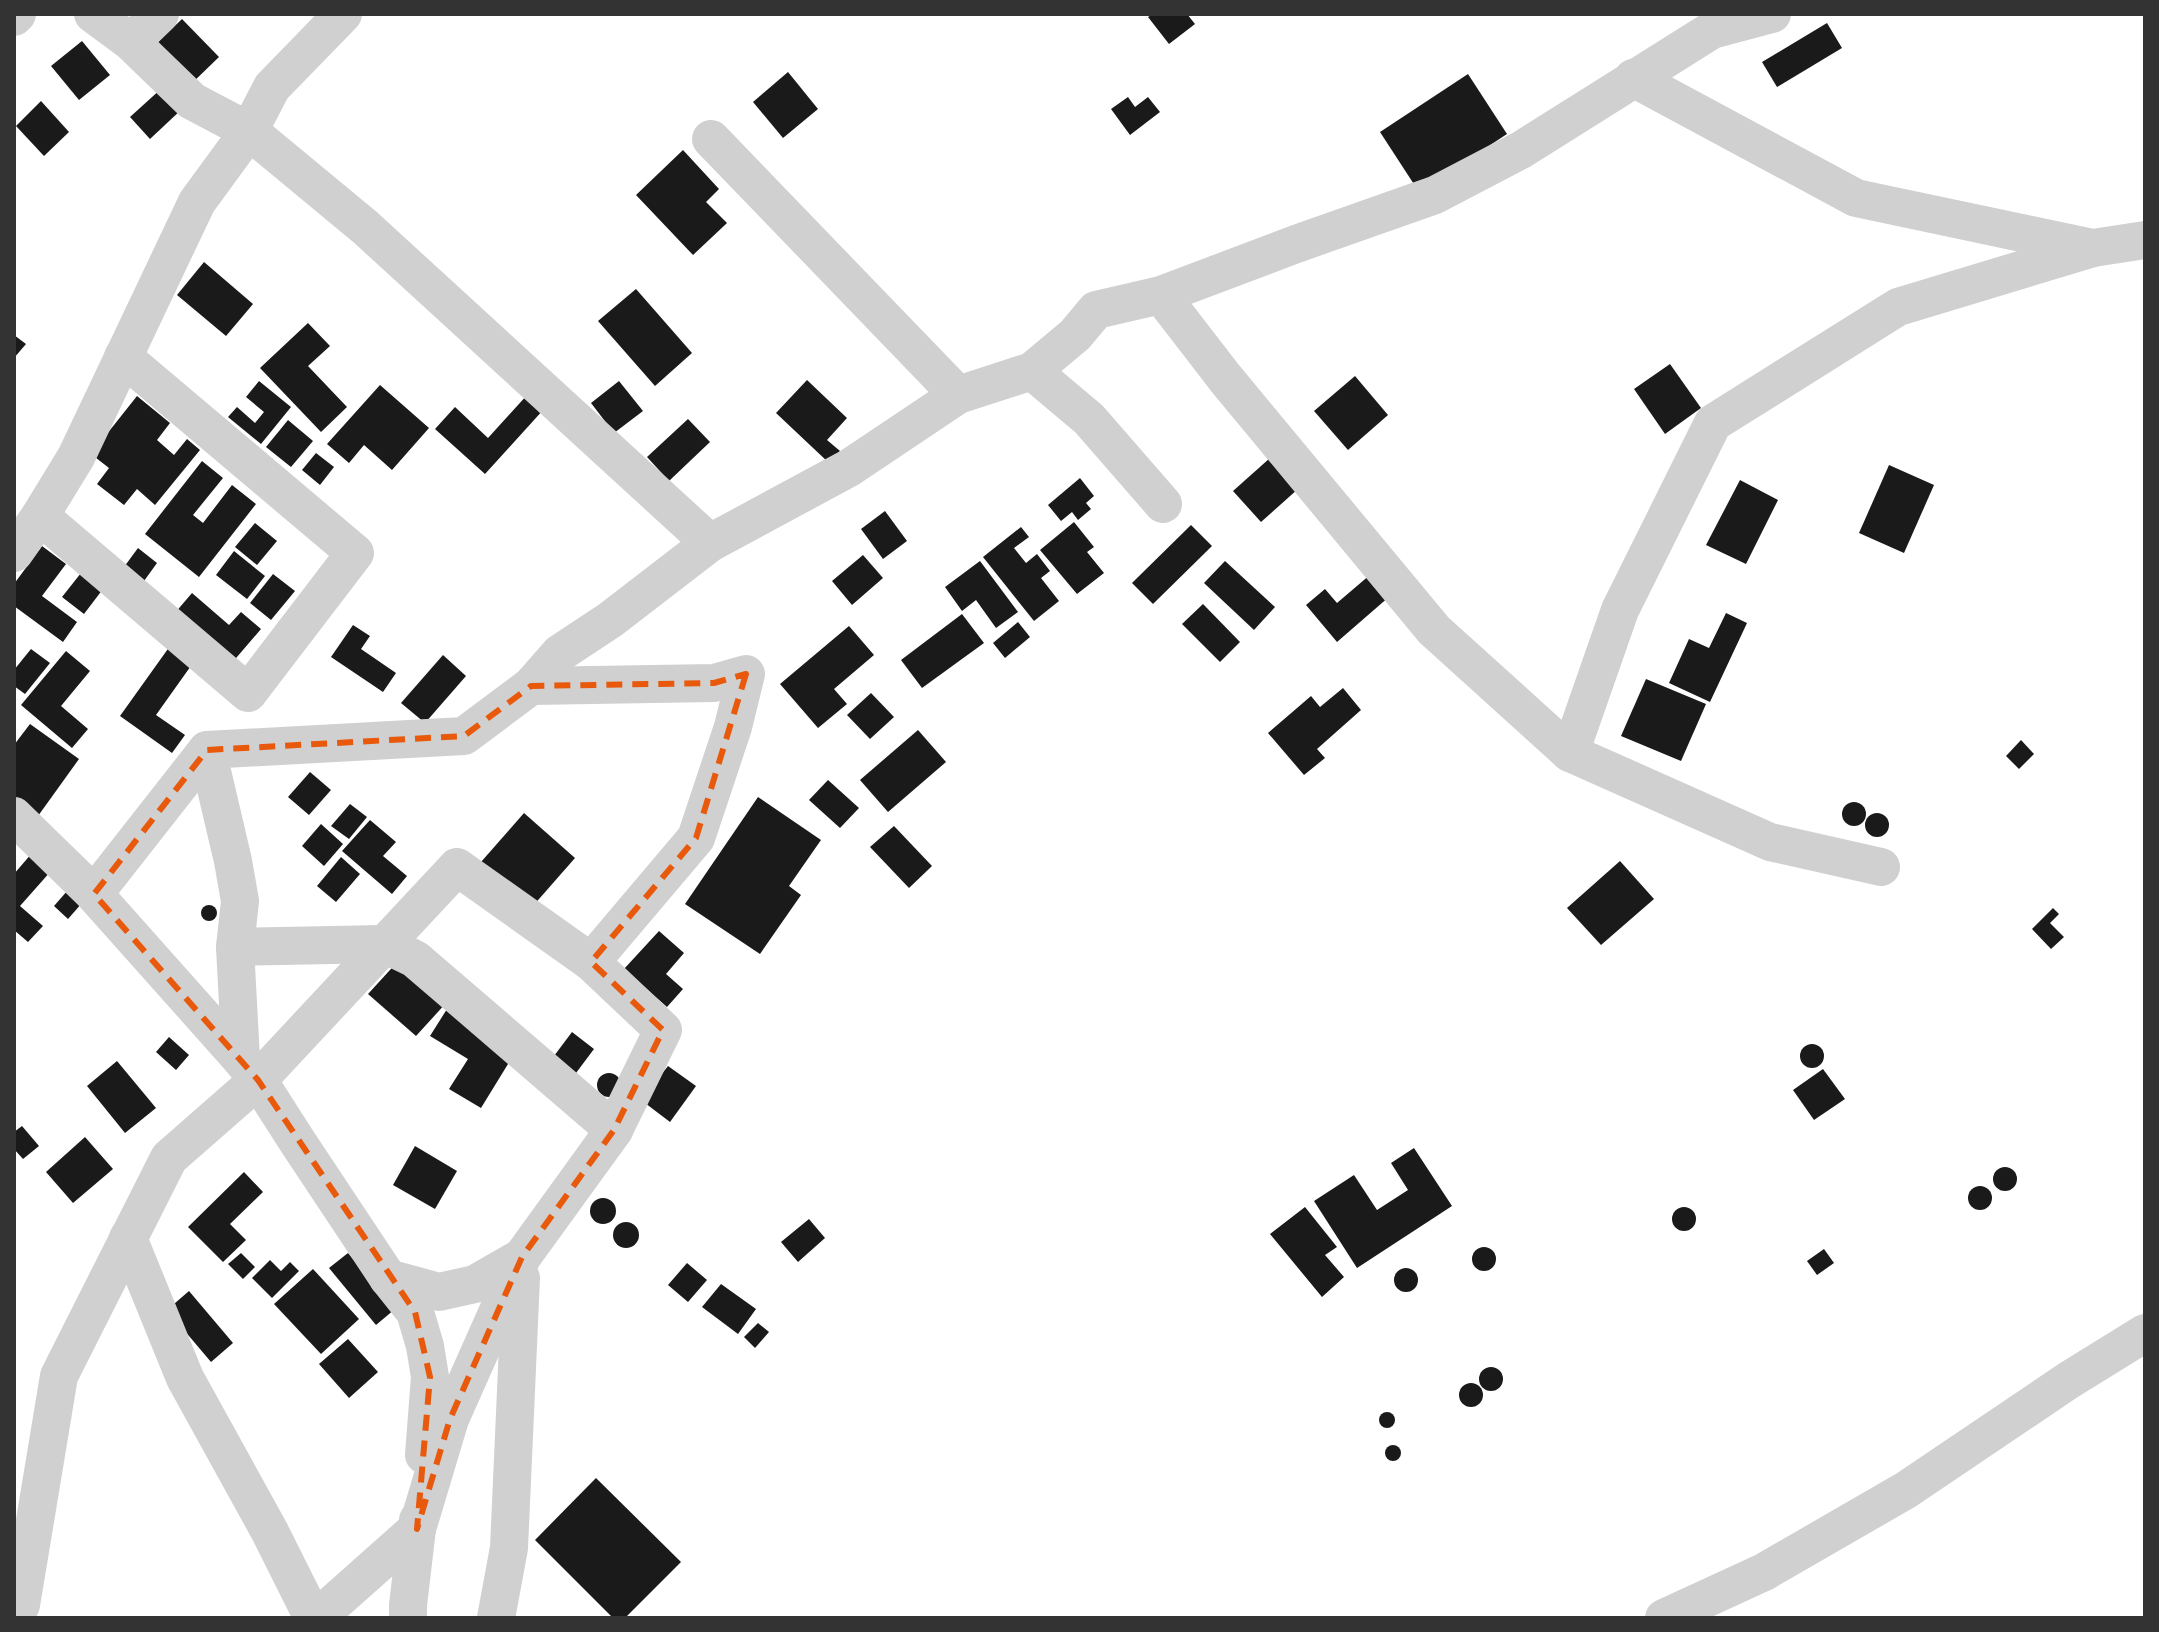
<svg xmlns="http://www.w3.org/2000/svg" width="2159" height="1632" font-family="'Source Sans 3',sans-serif">
	<style>
		.building { fill: #1a1a1a }
		.lines { fill: none; stroke-linecap: round; stroke-linejoin: round }
		.minor { stroke: #d0d0d0; stroke-width: 38 }
		.marked { fill: none; stroke: #e8590c; stroke-width: 6; stroke-dasharray: 16 10; stroke-linejoin: round }
	</style>
	<rect width="100%" height="100%" fill="#fff"/>
	<g class="building">
		<polygon points="1153,14 1187,14 1195,24 1169,44 1148,17"/>
		<polygon points="182,19 219,57 189,86 152,48"/>
		<polygon points="1827,23 1842,48 1777,87 1762,62"/>
		<polygon points="82,41 110,75 79,100 51,66"/>
		<polygon points="788,72 818,109 783,138 753,102"/>
		<polygon points="1468,74 1507,134 1419,192 1380,132"/>
		<polygon points="162,88 182,109 150,139 130,117"/>
		<polygon points="1128,97 1135,107 1148,97 1160,112 1130,135 1111,109"/>
		<polygon points="41,101 69,132 44,156 16,126"/>
		<polygon points="683,150 719,189 706,202 727,223 693,255 636,195"/>
		<polygon points="204,262 253,304 226,336 177,295"/>
		<polygon points="636,289 692,353 655,386 598,321"/>
		<polygon points="308,323 330,346 308,366 347,407 321,432 260,368"/>
		<polygon points="14,335 26,344 14,358"/>
		<polygon points="1670,364 1701,408 1665,434 1634,389"/>
		<polygon points="1355,376 1388,415 1348,450 1314,411"/>
		<polygon points="807,380 847,418 827,440 840,451 829,463 776,413"/>
		<polygon points="259,381 291,407 261,444 228,417 237,407 255,423 264,412 246,397"/>
		<polygon points="619,381 643,411 614,433 591,403"/>
		<polygon points="380,385 429,428 392,470 364,445 349,463 327,444"/>
		<polygon points="528,394 544,409 485,474 435,429 455,407 488,438"/>
		<polygon points="137,396 170,423 157,440 174,455 187,439 200,450 155,505 137,489 124,505 97,484 109,468 91,454"/>
		<polygon points="688,419 710,442 669,481 647,457"/>
		<polygon points="288,420 313,441 291,467 266,447"/>
		<polygon points="316,453 334,467 320,485 302,470"/>
		<polygon points="1270,458 1298,489 1261,522 1233,491"/>
		<polygon points="202,461 223,478 193,515 203,523 232,485 256,504 199,577 145,534"/>
		<polygon points="1889,465 1934,485 1904,553 1859,533"/>
		<polygon points="1080,478 1094,496 1086,503 1091,509 1078,520 1072,512 1061,521 1048,505"/>
		<polygon points="1740,480 1778,500 1746,564 1706,545"/>
		<polygon points="885,511 907,541 883,559 861,529"/>
		<polygon points="1074,522 1094,547 1087,552 1104,573 1077,594 1040,550"/>
		<polygon points="255,523 277,541 257,565 235,547"/>
		<polygon points="1191,525 1212,546 1153,604 1132,583"/>
		<polygon points="1021,527 1029,537 1014,548 1026,563 1037,554 1050,571 1041,578 1059,601 1034,621 983,557"/>
		<polygon points="42,546 66,564 42,596 77,622 63,642 14,606 14,584"/>
		<polygon points="138,548 157,563 144,581 124,567"/>
		<polygon points="234,551 265,576 247,599 216,575"/>
		<polygon points="863,555 883,578 852,605 832,581"/>
		<polygon points="980,561 1018,612 996,628 976,600 962,611 945,587"/>
		<polygon points="1225,561 1275,607 1254,630 1204,583"/>
		<polygon points="81,573 103,589 84,614 62,597"/>
		<polygon points="273,574 295,591 271,620 250,603"/>
		<polygon points="1371,574 1390,596 1337,642 1306,605 1325,589 1337,603"/>
		<polygon points="192,593 229,625 241,612 261,629 231,664 174,614"/>
		<polygon points="1203,604 1240,642 1220,662 1182,624"/>
		<polygon points="1726,613 1747,623 1710,702 1669,683 1689,639 1709,648"/>
		<polygon points="962,614 984,643 922,688 901,660"/>
		<polygon points="1018,622 1030,637 1005,658 993,643"/>
		<polygon points="353,625 370,636 361,649 396,673 383,692 331,657"/>
		<polygon points="849,626 874,655 834,689 847,704 818,728 780,684"/>
		<polygon points="170,646 193,663 156,715 185,735 172,753 120,716"/>
		<polygon points="31,649 50,663 25,694 14,686 14,670"/>
		<polygon points="66,651 90,671 61,706 88,729 72,748 21,705"/>
		<polygon points="443,655 466,676 425,723 401,703"/>
		<polygon points="1646,679 1706,704 1681,761 1621,736"/>
		<polygon points="1343,688 1361,710 1317,749 1325,758 1304,775 1268,733 1311,696 1320,707"/>
		<polygon points="871,693 894,717 870,739 847,715"/>
		<polygon points="30,724 79,759 38,816 14,799 14,745"/>
		<polygon points="918,730 946,762 888,812 860,780"/>
		<polygon points="2021,740 2034,754 2019,769 2006,756"/>
		<polygon points="310,772 331,790 309,815 288,797"/>
		<polygon points="828,780 859,808 840,828 809,800"/>
		<polygon points="758,797 821,840 789,886 801,895 760,954 685,904"/>
		<circle cx="1854" cy="814" r="12"/>
		<polygon points="350,804 367,817 349,839 331,826"/>
		<polygon points="524,813 575,858 532,907 481,862"/>
		<circle cx="1877" cy="825" r="12"/>
		<polygon points="370,820 396,842 383,856 407,876 392,894 342,851"/>
		<polygon points="321,824 343,844 324,866 302,846"/>
		<polygon points="894,826 932,866 909,888 870,847"/>
		<polygon points="32,853 51,871 20,906 43,926 28,942 14,930 14,874"/>
		<polygon points="341,857 360,874 336,902 317,886"/>
		<polygon points="1620,861 1654,899 1601,945 1567,908"/>
		<polygon points="68,890 82,903 68,919 54,906"/>
		<circle cx="209" cy="913" r="8"/>
		<polygon points="2053,908 2059,914 2050,923 2064,937 2051,949 2032,929"/>
		<polygon points="659,931 684,953 666,974 683,989 667,1007 624,969"/>
		<polygon points="400,959 447,1002 416,1036 368,994"/>
		<polygon points="447,1009 516,1051 481,1108 449,1089 468,1059 430,1036"/>
		<polygon points="572,1032 594,1049 576,1073 554,1056"/>
		<polygon points="169,1037 189,1055 176,1070 156,1052"/>
		<circle cx="1812" cy="1056" r="12"/>
		<polygon points="117,1061 156,1108 125,1133 87,1086"/>
		<polygon points="668,1066 696,1086 670,1122 641,1100"/>
		<polygon points="1823,1069 1845,1099 1814,1120 1793,1090"/>
		<circle cx="609" cy="1085" r="12"/>
		<polygon points="22,1126 39,1146 23,1159 14,1149 14,1132"/>
		<polygon points="85,1137 113,1169 73,1203 46,1172"/>
		<polygon points="415,1146 457,1171 435,1209 393,1185"/>
		<polygon points="1414,1148 1452,1206 1357,1268 1314,1201 1354,1175 1377,1210 1408,1190 1391,1163"/>
		<circle cx="2005" cy="1179" r="12"/>
		<polygon points="244,1172 263,1192 230,1224 246,1240 223,1262 188,1227"/>
		<circle cx="1980" cy="1198" r="12"/>
		<circle cx="603" cy="1211" r="13"/>
		<polygon points="1305,1207 1337,1247 1325,1255 1344,1277 1322,1297 1270,1234"/>
		<circle cx="1684" cy="1219" r="12"/>
		<polygon points="809,1219 825,1238 798,1262 781,1242"/>
		<circle cx="626" cy="1235" r="13"/>
		<circle cx="1484" cy="1259" r="12"/>
		<polygon points="1824,1249 1834,1263 1817,1275 1807,1261"/>
		<polygon points="241,1253 255,1267 243,1279 228,1264"/>
		<polygon points="348,1253 395,1309 376,1325 329,1268"/>
		<polygon points="270,1260 281,1271 290,1262 299,1271 272,1298 252,1278"/>
		<polygon points="687,1263 707,1280 688,1302 668,1285"/>
		<circle cx="1406" cy="1280" r="12"/>
		<polygon points="313,1269 359,1319 321,1354 274,1304"/>
		<polygon points="721,1284 756,1309 738,1334 702,1307"/>
		<polygon points="189,1291 233,1343 211,1362 167,1310"/>
		<polygon points="758,1323 769,1332 755,1348 744,1337"/>
		<polygon points="348,1339 378,1372 349,1398 319,1364"/>
		<circle cx="1491" cy="1379" r="12"/>
		<circle cx="1471" cy="1395" r="12"/>
		<circle cx="1387" cy="1420" r="8"/>
		<circle cx="1393" cy="1453" r="8"/>
		<polygon points="596,1478 681,1562 625,1618 613,1618 535,1540"/>
	</g>
	<g class="lines">
		<g class="minor">
			<polyline points="93,14 131,42 192,101 249,131 365,227 710,543"/>
			<polyline points="14,17 17,14"/>
			<polyline points="131,42 160,14"/>
			<polyline points="1633,78 1856,198 2093,248 2145,240"/>
			<polyline points="711,139 958,395"/>
			<polyline points="1161,295 1225,378 1434,630 1570,753 1770,842 1881,867"/>
			<polyline points="1032,371 1089,419 1163,504"/>
			<polyline points="40,516 248,693 355,553 123,357"/>
			<polyline points="14,553 40,516 76,457 197,202 249,131 272,87 343,14"/>
			<polyline points="207,750 233,861 240,901 235,947 241,1059 258,1080 297,1141 388,1278 415,1312 425,1346 430,1377 424,1455"/>
			<polyline points="1570,753 1620,610 1713,423 1898,307 2093,248"/>
			<polyline points="14,816 94,894 241,1059"/>
			<polyline points="94,894 207,750 464,736 531,686 560,653 610,620 710,543 849,468 958,395 1032,371 1075,335 1096,310 1161,295 1296,244 1435,195 1521,150 1712,30 1772,14"/>
			<polyline points="235,947 384,944 415,959 614,1130"/>
			<polyline points="128,1238 185,1378 270,1532 313,1618"/>
			<polyline points="388,1278 439,1292 475,1284 522,1257"/>
			<polyline points="14,1618 21,1605 59,1376 169,1158 258,1080 457,867 591,962"/>
			<polyline points="317,1618 417,1529 450,1419 522,1257 614,1130 663,1030 591,962 696,838 733,727 746,674 714,683 531,686"/>
			<polyline points="408,1618 408,1605 418,1520"/>
			<polyline points="496,1618 509,1548 521,1278"/>
			<polyline points="1664,1618 1764,1572 1906,1490 2069,1380 2145,1333"/>
		</g>
	</g>
	<path class="marked" d="M746 674 696 838 591 962 663 1030 614 1130 522 1257 450 1419 417 1529 430 1377 415 1312 258 1080 94 894 207 750 464 736 531 686 714 683Z"/>
	<rect width="2159" height="1632" fill="none" stroke="#333333" stroke-width="32"/>
</svg>
